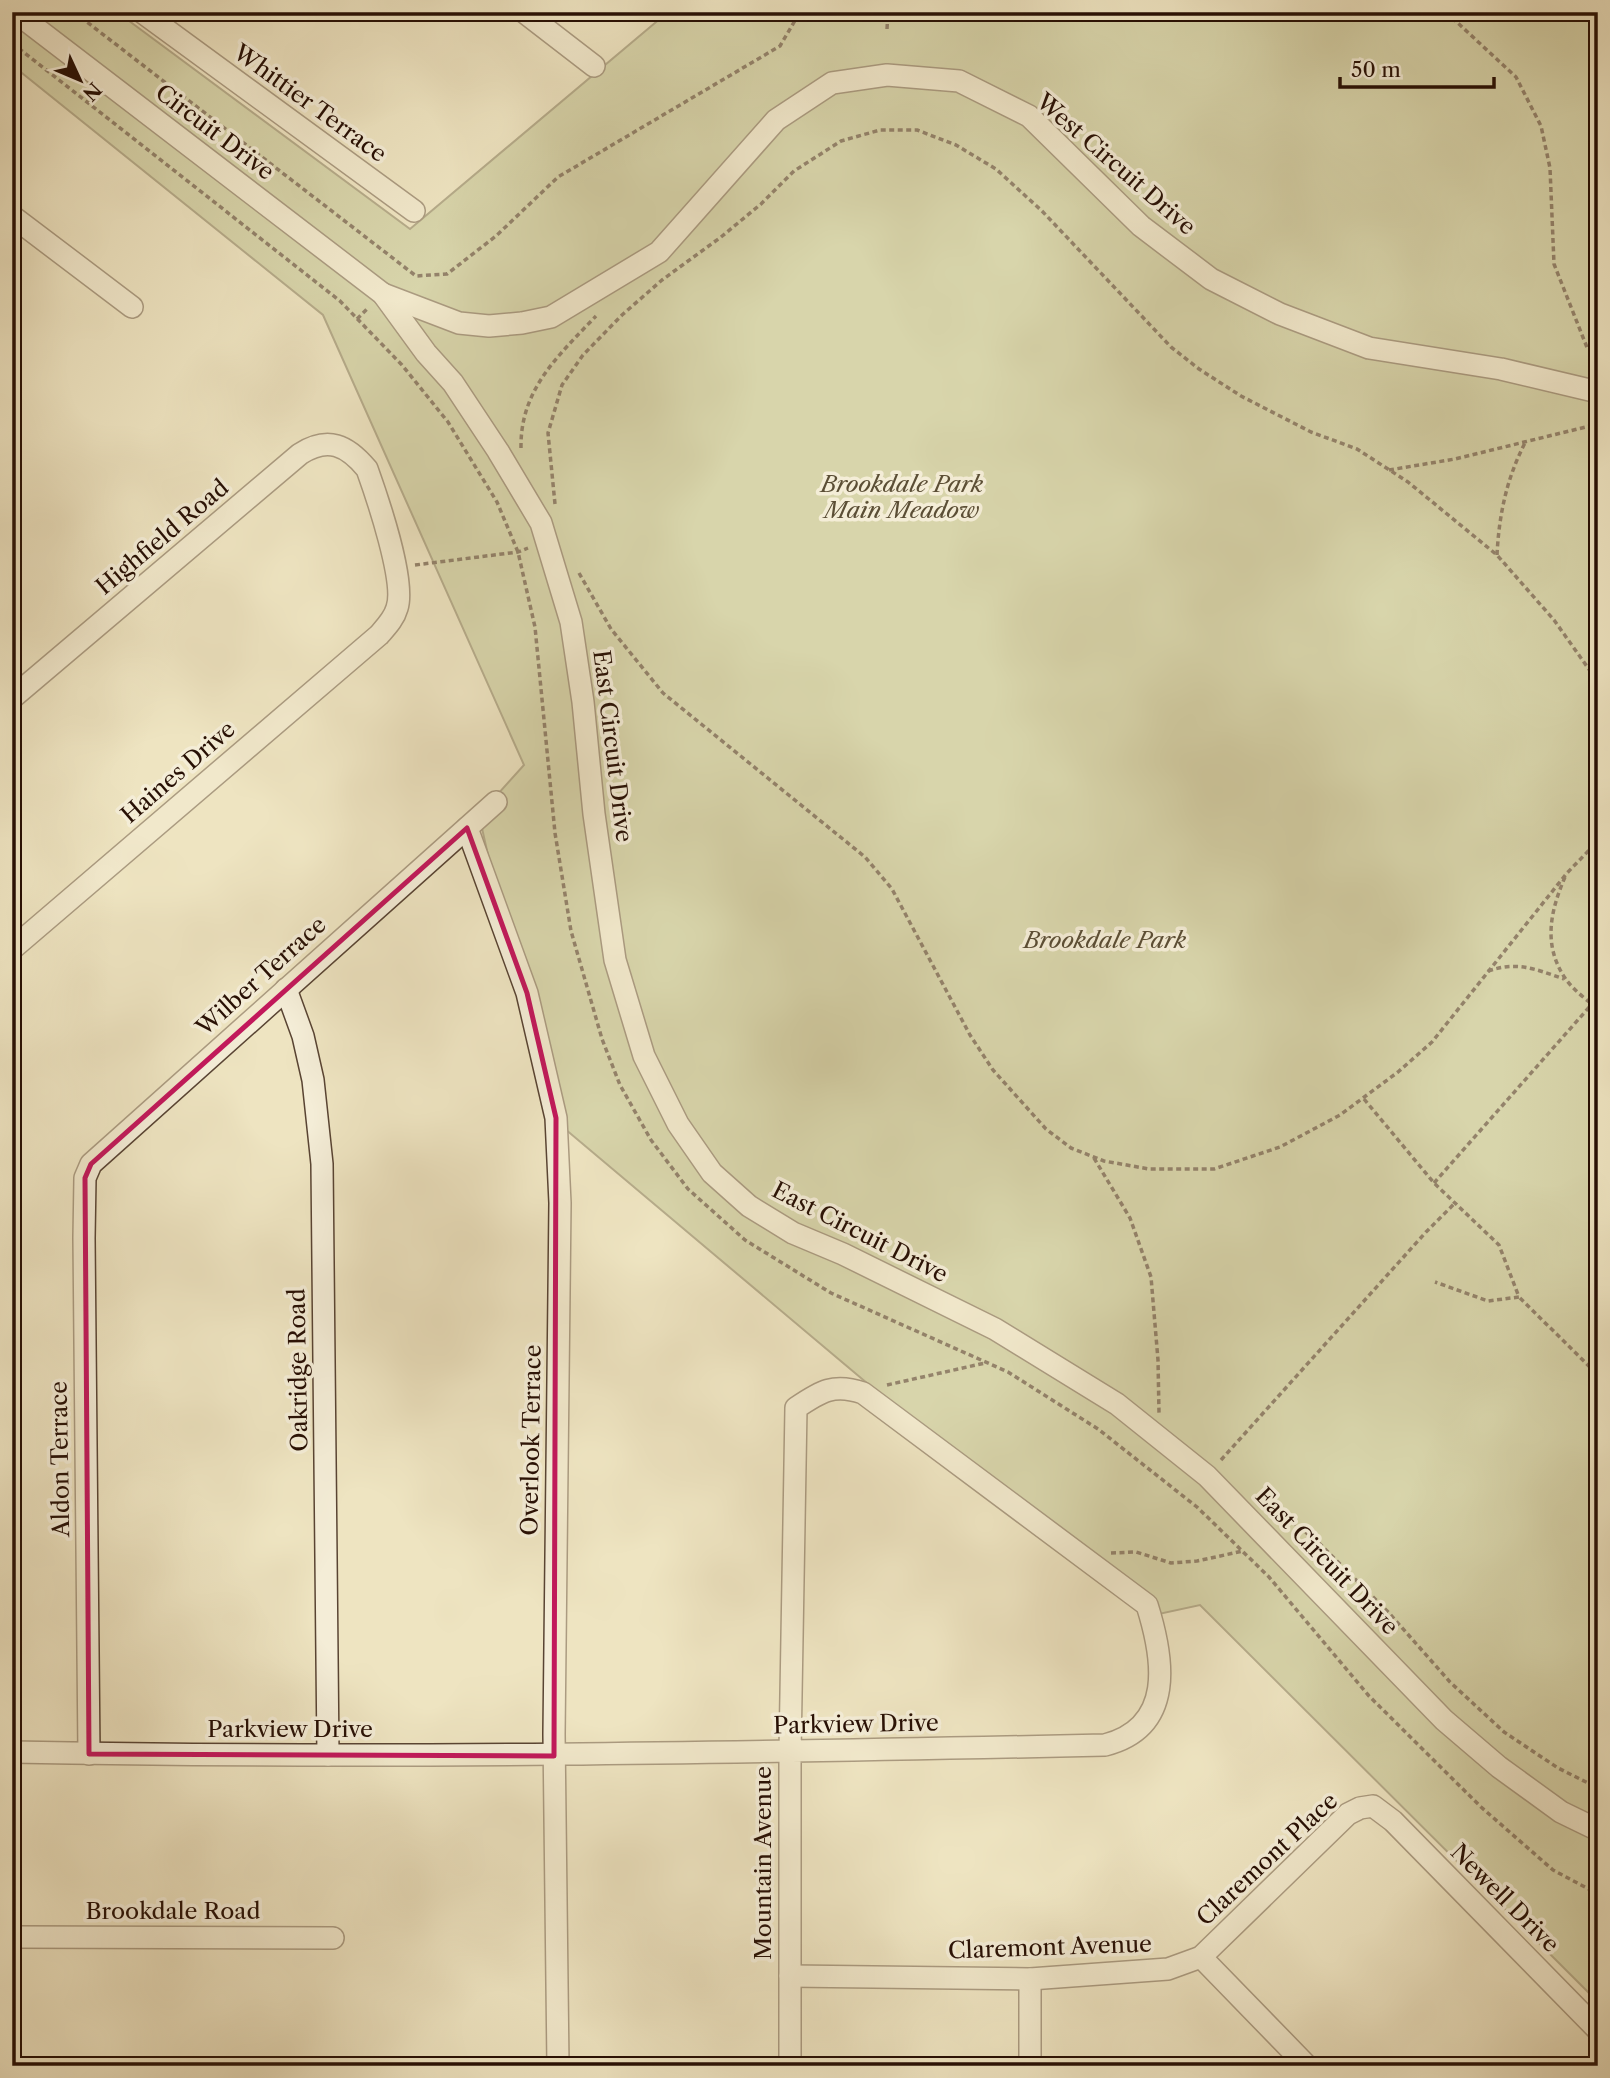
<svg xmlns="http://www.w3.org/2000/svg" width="1610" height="2078" font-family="'Libre Caslon Text',serif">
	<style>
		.green { fill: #bcc390; stroke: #72694a; stroke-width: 2 }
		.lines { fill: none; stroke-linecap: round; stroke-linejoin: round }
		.minor-casing { stroke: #594433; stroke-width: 24 }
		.path { stroke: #270f04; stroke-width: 3.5; stroke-dasharray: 5 3.5; stroke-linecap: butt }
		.minor { stroke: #f4edd7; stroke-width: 21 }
		.marked { fill: none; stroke: #c2185b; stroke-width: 5; stroke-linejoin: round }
		.labels { text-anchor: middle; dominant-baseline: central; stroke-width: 7; stroke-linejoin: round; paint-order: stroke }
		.street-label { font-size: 23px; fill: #270f04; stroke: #f4edd7 }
		.park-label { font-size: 23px; font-style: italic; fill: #5b4e35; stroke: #f4edd7 }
	</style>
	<rect width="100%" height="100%" fill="#eee4c1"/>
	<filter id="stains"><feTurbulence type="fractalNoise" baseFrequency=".00286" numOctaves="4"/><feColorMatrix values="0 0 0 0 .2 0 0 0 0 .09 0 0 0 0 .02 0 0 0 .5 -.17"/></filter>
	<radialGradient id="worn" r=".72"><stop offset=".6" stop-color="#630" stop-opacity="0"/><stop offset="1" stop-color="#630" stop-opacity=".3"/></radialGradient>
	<polygon class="green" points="24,12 117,12 410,229 668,12 1598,12 1598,2002 1200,1605 1145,1617 546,1113 479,815 524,765 323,315 12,65 12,27"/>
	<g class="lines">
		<g class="minor-casing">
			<g id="minor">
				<polyline points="15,12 383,294 426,353 453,383 498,451 541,523 571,622 583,702 594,814 615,960 644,1056 678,1124 712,1173 749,1206 793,1233 843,1254 995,1329 1117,1404 1207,1476 1444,1720 1499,1767 1561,1812 1598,1830"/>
				<polyline points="142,12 414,211"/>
				<polyline points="524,12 594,66"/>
				<polyline points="12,216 132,307"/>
				<polyline points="383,294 459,323 489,326 522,323 551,317 659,252 776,120 832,83 887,75 959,81 1029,116 1141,226 1211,279 1280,314 1369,348 1501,369 1598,392"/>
				<path d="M12 698 300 454C328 436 347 445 367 469 377 497 406 582 397 608 394 619 386 627 379 635L12 949"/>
				<polyline points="467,828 527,993 556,1118 560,1203 554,1734 558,2066"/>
				<polyline points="286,989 303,1036 313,1080 322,1164 328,1755"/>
				<path d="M12 1752C376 1759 740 1753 1105 1745 1175 1727 1164 1659 1147 1605L863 1393C834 1383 821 1391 796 1408L790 1752V2066"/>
				<polyline points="89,1754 84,1238 85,1178 91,1164 496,802"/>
				<polyline points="12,1937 333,1938"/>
				<polyline points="1201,1957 1307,2066"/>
				<polyline points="790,1976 1030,1979 1168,1969 1201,1957 1348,1814 1360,1808 1373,1806 1393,1821 1598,2030"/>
				<polyline points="1030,2066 1030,1979"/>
			</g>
		</g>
		<g class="path">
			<polyline points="74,12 416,276 447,274 496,236 558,177 780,46 800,12"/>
			<polyline points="1446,12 1516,77 1541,126 1550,168 1554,264 1588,350"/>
			<polyline points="887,29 888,12"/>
			<polyline points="12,43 340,301 402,365 448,422 497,502 518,552 535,627 555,833 571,931 602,1039 620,1085 651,1140 688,1189 745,1240 831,1293 1008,1372 1098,1429 1197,1507 1269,1577 1369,1696 1481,1807 1553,1870 1598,1894"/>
			<polyline points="357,319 368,308"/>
			<path d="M521 448C520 389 559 355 596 316"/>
			<polyline points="1389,470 1455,459 1598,424"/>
			<polyline points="555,504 548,433 562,385 583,355 622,315 662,280 721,237 761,204 794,171 841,141 880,130 917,130 956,145 996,169 1042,211 1171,347 1199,369 1241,396 1311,432 1357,449 1408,482 1497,555 1554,620 1598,682"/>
			<path d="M1497 555C1499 514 1507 477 1526 441"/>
			<polyline points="415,565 518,552 528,548"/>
			<polyline points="579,573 611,629 663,693 865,857 892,889 970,1035 993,1070 1046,1129 1071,1148 1104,1161 1149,1169 1214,1169 1280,1147 1340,1115 1398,1072 1432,1042 1567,873 1598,841"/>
			<path d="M1565 877C1550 912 1543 945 1565 978 1573 990 1587 1000 1598 1009"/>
			<path d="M1488 971C1518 961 1535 969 1564 979"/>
			<polyline points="1364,1099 1434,1183 1499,1245 1519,1297 1488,1301 1435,1282"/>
			<polyline points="1094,1158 1130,1218 1151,1277 1158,1360 1159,1413"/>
			<polyline points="1434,1183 1592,1004"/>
			<polyline points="1520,1298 1598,1375"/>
			<polyline points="887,1385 985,1363"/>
			<polyline points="1221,1460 1426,1232 1455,1203"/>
			<polyline points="1265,1501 1317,1541 1389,1613 1450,1682 1504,1732 1558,1768 1598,1788"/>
			<polyline points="1111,1553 1136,1552 1171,1563 1197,1561 1243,1551"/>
		</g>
		<use href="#minor" class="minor"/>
	</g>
	<path d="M0 0H1610V2078H0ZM467 828 527 993 556 1118 554 1756 89 1754 85 1178 91 1164Z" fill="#eee4c1" fill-opacity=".55" fill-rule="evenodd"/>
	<path class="marked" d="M467 828 527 993 556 1118 554 1756 89 1754 85 1178 91 1164Z"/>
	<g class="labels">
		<g class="street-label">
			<text transform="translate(310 103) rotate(36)">Whittier Terrace</text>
			<text transform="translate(215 132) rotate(37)">Circuit Drive</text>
			<text transform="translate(1116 164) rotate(41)">West Circuit Drive</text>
			<text transform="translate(162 537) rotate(-40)">Highfield Road</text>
			<text transform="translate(613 746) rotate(83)">East Circuit Drive</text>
			<text transform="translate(178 772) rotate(-41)">Haines Drive</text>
			<text transform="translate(261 976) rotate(-42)">Wilber Terrace</text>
			<text transform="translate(860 1232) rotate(27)">East Circuit Drive</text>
			<text transform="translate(298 1370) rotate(-91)">Oakridge Road</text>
			<text transform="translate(531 1440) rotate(-89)">Overlook Terrace</text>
			<text transform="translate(60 1459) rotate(-91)">Aldon Terrace</text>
			<text transform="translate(1327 1561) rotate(46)">East Circuit Drive</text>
			<text transform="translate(856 1724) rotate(-1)">Parkview Drive</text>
			<text x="290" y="1729">Parkview Drive</text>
			<text transform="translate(1267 1859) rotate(-43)">Claremont Place</text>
			<text transform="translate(763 1863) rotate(-90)">Mountain Avenue</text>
			<text transform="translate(1505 1898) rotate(45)">Newell Drive</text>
			<text x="173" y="1911">Brookdale Road</text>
			<text transform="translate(1050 1947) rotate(-2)">Claremont Avenue</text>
		</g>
		<g class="park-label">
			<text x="902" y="484">Brookdale Park<tspan x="902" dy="26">Main Meadow</tspan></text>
			<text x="1105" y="940">Brookdale Park</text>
		</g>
	</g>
	<rect width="1610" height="2078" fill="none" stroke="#eee4c1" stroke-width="42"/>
	<rect x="14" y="14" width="1582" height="2050" fill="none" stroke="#270f04" stroke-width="3.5"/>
	<rect x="21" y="21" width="1568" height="2036" fill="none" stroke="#270f04" stroke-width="2"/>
	<g transform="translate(80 80) rotate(134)" stroke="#f4edd7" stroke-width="5" paint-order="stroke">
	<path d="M0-5L12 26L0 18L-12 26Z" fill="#270f04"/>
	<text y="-10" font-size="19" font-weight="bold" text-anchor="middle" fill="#270f04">N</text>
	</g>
	<path d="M1340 77v10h154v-10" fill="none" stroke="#270f04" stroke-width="3.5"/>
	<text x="1351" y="77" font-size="21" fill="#270f04" stroke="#f4edd7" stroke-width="5" paint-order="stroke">50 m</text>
	<rect width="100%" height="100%" filter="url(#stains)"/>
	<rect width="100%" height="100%" fill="url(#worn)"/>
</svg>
